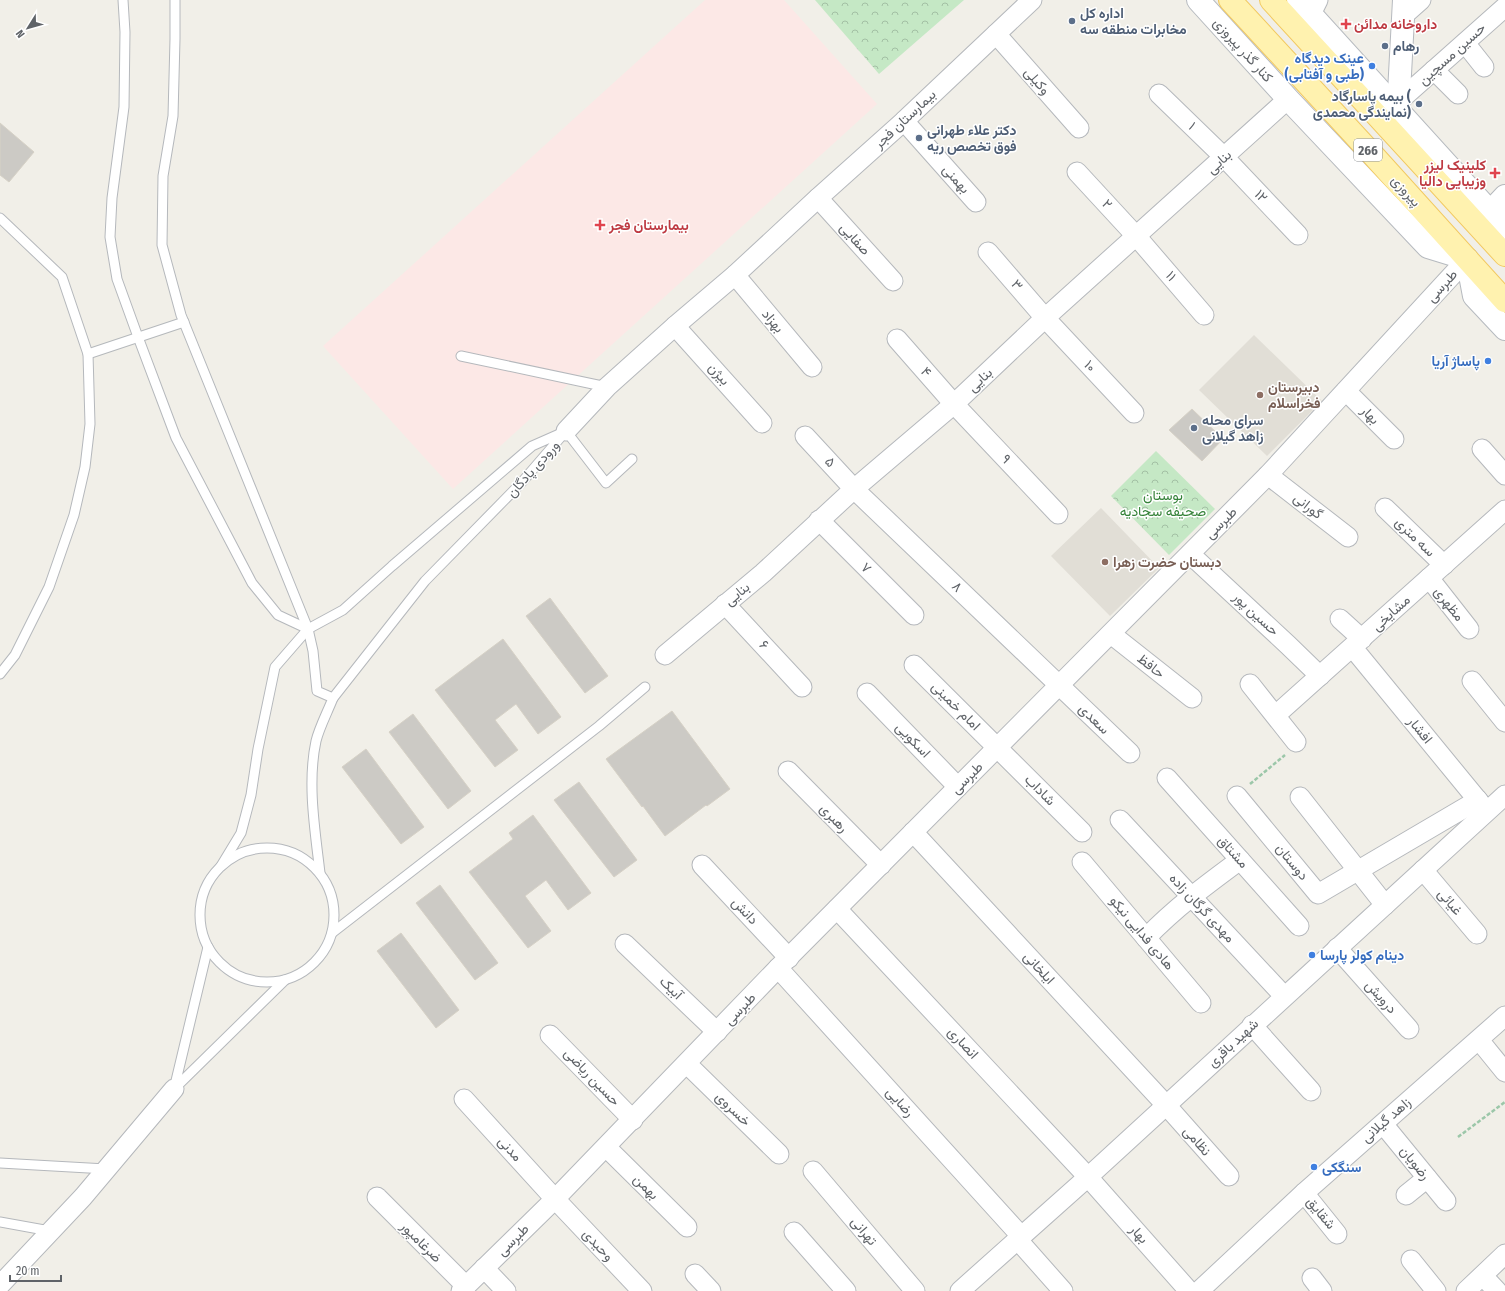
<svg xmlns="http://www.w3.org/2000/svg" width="1505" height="1291" font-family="'Fira Sans Condensed',Vazirmatn,sans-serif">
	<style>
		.education { fill: #e1ded6 }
		.medical { fill: #fce8e6 }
		.forest { fill: url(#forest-crowns) }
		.building { fill: #cccac5; stroke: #d6d1c6 }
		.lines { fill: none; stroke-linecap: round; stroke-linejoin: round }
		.service-casing { stroke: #b5b8bc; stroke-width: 11 }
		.minor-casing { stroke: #b5b8bc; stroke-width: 21 }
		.tertiary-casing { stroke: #b5b8bc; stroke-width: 24 }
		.secondary-casing { stroke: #b6babf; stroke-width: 24 }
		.primary-casing { stroke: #f2c960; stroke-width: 24 }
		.path { stroke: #9cc7a9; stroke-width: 2.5; stroke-dasharray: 4 2; stroke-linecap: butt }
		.service { stroke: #fff; stroke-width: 9 }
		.minor { stroke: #fff; stroke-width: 19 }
		.tertiary { stroke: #fff; stroke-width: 22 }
		.secondary { stroke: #fff; stroke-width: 22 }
		.primary { stroke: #fff2af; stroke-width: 22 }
		.service-dot { fill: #5c6f8a; stroke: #fff; stroke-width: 1.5 }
		.health-dot { fill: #e0444e; stroke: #fff; stroke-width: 1.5 }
		.shop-dot { fill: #3f7fe0; stroke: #fff; stroke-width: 1.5 }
		.education-dot { fill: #8d6e63; stroke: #fff; stroke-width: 1.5 }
		.labels { text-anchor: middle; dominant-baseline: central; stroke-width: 3; stroke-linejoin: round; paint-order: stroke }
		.shield { fill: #fff; stroke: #8f9295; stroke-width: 1 }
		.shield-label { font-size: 13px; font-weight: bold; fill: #5f6368 }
		.service-label { font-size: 14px; font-weight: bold; fill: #4e5e75; stroke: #fff; text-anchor: start }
		.health-label { font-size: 14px; font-weight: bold; fill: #be3a42; stroke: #fff; text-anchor: start }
		.street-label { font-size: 14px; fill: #5f6368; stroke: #fff }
		.shop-label { font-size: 14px; font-weight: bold; fill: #366cbe; stroke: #fff; text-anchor: end }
		.education-label { font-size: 14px; font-weight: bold; fill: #785e54; stroke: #fff; text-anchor: start }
		.park-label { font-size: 14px; fill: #348238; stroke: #fff }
	</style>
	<defs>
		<pattern id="forest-crowns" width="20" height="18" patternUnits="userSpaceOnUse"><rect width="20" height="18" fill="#c5e8c5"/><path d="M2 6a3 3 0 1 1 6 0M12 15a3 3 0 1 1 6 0" fill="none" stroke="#a3c0a4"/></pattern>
	</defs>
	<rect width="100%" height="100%" fill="#f1efe8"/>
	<g class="education">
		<polygon points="1254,335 1322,401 1267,456 1199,390"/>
		<polygon points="1101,508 1159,568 1110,616 1051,556"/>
	</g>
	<polygon class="medical" points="705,0 784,0 877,104 453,489 323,346"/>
	<g class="forest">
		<polygon points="815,0 964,0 879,74"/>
		<polygon points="1156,451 1215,509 1169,555 1111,496"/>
	</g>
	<g class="building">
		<polygon points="0,123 34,152 9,182 0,175"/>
		<polygon points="1192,409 1223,439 1202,461 1169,430"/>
		<polygon points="550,598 608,676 585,693 526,616"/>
		<polygon points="503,639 561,717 538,734 516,704 495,720 518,750 495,767 435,690"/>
		<polygon points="672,711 730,789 707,806 706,805 665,836 643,806 642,807 606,759"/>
		<polygon points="413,714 471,791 448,809 389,732"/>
		<polygon points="366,749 424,827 401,844 342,767"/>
		<polygon points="579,782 637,860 614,877 554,800"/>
		<polygon points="533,815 591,893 568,910 546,880 525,896 551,931 528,948 469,872 513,839 509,833"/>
		<polygon points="440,885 498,963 475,980 416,903"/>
		<polygon points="401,933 459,1010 436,1028 377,951"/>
	</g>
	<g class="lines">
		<g class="service-casing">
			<g id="service">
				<polyline points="123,0 125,32 124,107 112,198 110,237 117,279 138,337 176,438 252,583 278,615 308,629 275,667 258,749 251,795 241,833 221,866"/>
				<path d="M175 0V39L173 116 163 176 162 245 181 315 308 629 313 651 317 691 333 698C328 711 319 728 316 741 307 783 315 830 320 873"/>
				<polyline points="0,218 62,277 88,354 90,424 85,467 74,515 49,587 15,655 0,674"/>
				<polyline points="88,354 184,322"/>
				<polyline points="461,356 607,387"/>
				<polyline points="566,431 606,483 632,459"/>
				<polyline points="308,629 343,610 392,566 532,446 566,431 522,482 425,581 333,698"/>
				<circle cx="267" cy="915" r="67"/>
				<polyline points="332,933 599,726 645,687"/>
				<polyline points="208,947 174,1089 285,980"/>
				<polyline points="0,1163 106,1169"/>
				<polyline points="0,1222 50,1231"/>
			</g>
		</g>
		<g class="minor-casing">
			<g id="minor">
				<polyline points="1311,14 1318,0"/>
				<polyline points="1403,16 1421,0"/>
				<polyline points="996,34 1079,128"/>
				<polyline points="1465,43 1484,67"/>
				<polyline points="1434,70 1458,94"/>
				<polyline points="1159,94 1225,158 1298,235"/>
				<polyline points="1398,102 1505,7"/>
				<polyline points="904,121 976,202"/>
				<polyline points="1077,172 1137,237 1204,315"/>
				<polyline points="818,198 893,281"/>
				<polyline points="988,252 1045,318 1134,413"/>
				<polyline points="735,275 812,367"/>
				<polyline points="675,326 762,423"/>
				<polyline points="897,339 954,404 1058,514"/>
				<polyline points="1346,391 1394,439"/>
				<polyline points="566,431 607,387 675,326 735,275 818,198 904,121 1032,0"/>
				<polyline points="805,436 854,489 1130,753"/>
				<polyline points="1482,449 1505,475"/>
				<polyline points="1268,475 1348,537"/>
				<polyline points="1385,508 1444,565"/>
				<polyline points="819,520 914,615"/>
				<polyline points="1190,554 1288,645 1320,676"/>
				<polyline points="1429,578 1469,629"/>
				<polyline points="725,604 802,687"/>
				<polyline points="1340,619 1362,639"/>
				<polyline points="1111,634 1192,698"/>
				<polyline points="1353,648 1485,809"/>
				<polyline points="665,655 763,573 854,489 954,404 1045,318 1288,99"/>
				<polyline points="914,665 1082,832"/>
				<polyline points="1472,681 1505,722"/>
				<polyline points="1250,684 1296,742"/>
				<polyline points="867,693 958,787"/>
				<polyline points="1276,715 1505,510"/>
				<polyline points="788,771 881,865"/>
				<polyline points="1167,778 1299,926"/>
				<polyline points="1237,796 1318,894 1478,800"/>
				<polyline points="1300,797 1385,905"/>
				<polyline points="1120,820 1284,996"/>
				<polyline points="913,832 1166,1105 1229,1176"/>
				<polyline points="1082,862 1201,1003"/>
				<polyline points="702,865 789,958"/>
				<polyline points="1423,870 1477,934"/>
				<polyline points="837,909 1088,1177 1189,1291"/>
				<path d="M1146 938C1175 908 1206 885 1240 860"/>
				<polyline points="625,944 717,1032"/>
				<polyline points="1337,948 1409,1029"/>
				<polyline points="778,968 1021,1236"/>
				<polyline points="1252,1025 1311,1091"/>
				<polyline points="550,1035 633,1120"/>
				<polyline points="1479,1040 1505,1072"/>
				<polyline points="687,1064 779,1154"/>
				<polyline points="464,1099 555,1199 642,1291"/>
				<polyline points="1383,1124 1446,1201"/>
				<polyline points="606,1147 687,1227"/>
				<polyline points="813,1171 915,1291"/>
				<polyline points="1304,1193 1337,1234"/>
				<polyline points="1406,1195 1427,1178"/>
				<polyline points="377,1197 466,1286"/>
				<polyline points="794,1232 846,1291"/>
				<polyline points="1017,1239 1063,1291"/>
				<polyline points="1411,1260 1436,1291"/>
				<polyline points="484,1268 506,1291"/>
				<polyline points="695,1274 711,1291"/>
				<polyline points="1483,1276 1497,1291"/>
				<polyline points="1312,1278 1322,1291"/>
				<polyline points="0,1285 83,1197 174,1089"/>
				<polyline points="461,1291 555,1199 778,968 1268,475 1467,259"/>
				<polyline points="960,1291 1088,1177 1505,795"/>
				<polyline points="1199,1291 1304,1193 1505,1016"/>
				<polyline points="1466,1291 1505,1254"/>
			</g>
		</g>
		<g class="tertiary-casing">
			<polyline id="tertiary" points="1490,212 1505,196"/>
		</g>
		<g class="secondary-casing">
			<g id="secondary">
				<polyline points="1198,0 1288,99 1428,247 1467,259 1474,296 1505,329"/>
				<polyline points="1298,0 1505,228"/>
				<polyline points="1398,111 1404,0"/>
			</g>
		</g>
		<g class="primary-casing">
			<g id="primary">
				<polyline points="1230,0 1373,155 1505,301"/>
				<polyline points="1271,0 1505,255"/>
			</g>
		</g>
		<g class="path">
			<polyline points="1250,784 1285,755"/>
			<polyline points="1458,1137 1505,1102"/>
		</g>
		<use href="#service" class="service"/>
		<use href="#minor" class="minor"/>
		<use href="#tertiary" class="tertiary"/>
		<use href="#secondary" class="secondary"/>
		<use href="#primary" class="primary"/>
	</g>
	<g class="service-dot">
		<circle cx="1072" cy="21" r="4"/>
		<circle cx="1385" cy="46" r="4"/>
		<circle cx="1419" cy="104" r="4"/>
		<circle cx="919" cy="138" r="4"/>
		<circle cx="1194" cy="428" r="4"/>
	</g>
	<g class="health-dot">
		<path d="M1344 18h4v4h4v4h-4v4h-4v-4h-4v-4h4z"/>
		<path d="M1493 167h4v4h4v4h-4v4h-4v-4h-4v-4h4z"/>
		<path d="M598 219h4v4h4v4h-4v4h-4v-4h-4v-4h4z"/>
	</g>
	<g class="shop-dot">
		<circle cx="1372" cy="66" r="4"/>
		<circle cx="1488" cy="361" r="4"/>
		<circle cx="1312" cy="955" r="4"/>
		<circle cx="1314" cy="1167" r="4"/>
	</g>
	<g class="education-dot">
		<circle cx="1260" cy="395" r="4"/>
		<circle cx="1105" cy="562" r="4"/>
	</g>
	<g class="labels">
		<rect class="shield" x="1354" y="139" width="28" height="22" rx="3"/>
		<g class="shield-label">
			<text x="1368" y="150">266</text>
		</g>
		<g class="service-label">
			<text x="1080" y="13">اداره کل<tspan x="1080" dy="16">مخابرات منطقه سه</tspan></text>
			<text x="1393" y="46">رهام</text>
			<text x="1411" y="96" text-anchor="end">بیمه پاسارگاد (<tspan x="1411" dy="16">نمایندگی محمدی)</tspan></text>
			<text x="927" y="130">دکتر علاء طهرانی<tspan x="927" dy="16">فوق تخصص ریه</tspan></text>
			<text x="1202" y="420">سرای محله<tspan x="1202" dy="16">زاهد گیلانی</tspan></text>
		</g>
		<g class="health-label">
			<text x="1354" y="24">داروخانه مدائن</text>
			<text x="1486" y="165" text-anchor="end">کلینیک لیزر<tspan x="1486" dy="16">وزیبایی دالیا</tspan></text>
			<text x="609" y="225">بیمارستان فجر</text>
		</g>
		<g class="street-label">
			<text transform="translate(1243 50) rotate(48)">کنار گذر پیروزی</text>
			<text transform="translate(1452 54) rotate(-42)">حسین مسچین</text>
			<text transform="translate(1037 81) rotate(49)">وکیلی</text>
			<text transform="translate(905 119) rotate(-43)">بیمارستان فجر</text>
			<text transform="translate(1192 126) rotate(44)">۱</text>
			<text transform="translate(1219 162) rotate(-42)">بنایی</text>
			<text transform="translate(956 179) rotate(48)">بهمنی</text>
			<text transform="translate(1406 191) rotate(48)">پیروزی</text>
			<text transform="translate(1261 196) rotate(47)">۱۲</text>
			<text transform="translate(1107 204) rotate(47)">۲</text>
			<text transform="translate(855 239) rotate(48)">صفایی</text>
			<text transform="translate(1171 276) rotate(50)">۱۱</text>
			<text transform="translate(1017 285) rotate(49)">۳</text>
			<text transform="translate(1442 286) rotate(-48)">طبرسی</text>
			<text transform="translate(773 321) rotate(50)">بهزاد</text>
			<text transform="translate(1090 366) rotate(47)">۱۰</text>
			<text transform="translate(926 372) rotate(48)">۴</text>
			<text transform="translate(719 374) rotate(48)">بیژن</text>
			<text transform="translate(980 380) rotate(-43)">بنایی</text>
			<text transform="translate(1370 415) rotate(45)">بهار</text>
			<text transform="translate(1006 459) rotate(47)">۹</text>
			<text transform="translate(830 462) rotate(48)">۵</text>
			<text transform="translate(533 469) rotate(-48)">ورودی پادگان</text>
			<text transform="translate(1308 506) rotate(38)">گورانی</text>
			<text transform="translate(1221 523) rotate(-45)">طبرسی</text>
			<text transform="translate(1415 537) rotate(44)">سه متری</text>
			<text transform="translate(866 568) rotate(45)">۷</text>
			<text transform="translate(957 587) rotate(44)">۸</text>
			<text transform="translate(737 594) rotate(-40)">بنایی</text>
			<text transform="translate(1449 604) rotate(52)">مظهری</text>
			<text transform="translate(1391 613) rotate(-42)">مشایخی</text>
			<text transform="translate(1256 614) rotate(43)">حسین پور</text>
			<text transform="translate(764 645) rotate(47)">۶</text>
			<text transform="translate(1151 666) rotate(38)">حافظ</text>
			<text transform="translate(956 706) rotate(45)">امام خمینی</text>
			<text transform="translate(1094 719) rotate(44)">سعدی</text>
			<text transform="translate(1420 730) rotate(51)">افشار</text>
			<text transform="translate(913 740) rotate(46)">اسکویی</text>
			<text transform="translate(967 778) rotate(-45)">طبرسی</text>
			<text transform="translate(1040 790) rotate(45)">شاداب</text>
			<text transform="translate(834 818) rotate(46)">رهبری</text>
			<text transform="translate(1233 852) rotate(48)">مشتاق</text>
			<text transform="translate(1292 862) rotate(51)">دوستان</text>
			<text transform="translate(1450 902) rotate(50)">غیائی</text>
			<text transform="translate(1202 908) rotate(47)">مهدی گرگان زاده</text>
			<text transform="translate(745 911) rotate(47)">دانش</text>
			<text transform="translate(1142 933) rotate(50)">هادی فدایی نیکو</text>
			<text transform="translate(1039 968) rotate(47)">ایلخانی</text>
			<text transform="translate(671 988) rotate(44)">آبیک</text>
			<text transform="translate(1381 997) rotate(48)">درویش</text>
			<text transform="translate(740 1009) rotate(-46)">طبرسی</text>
			<text transform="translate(963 1043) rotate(47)">انصاری</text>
			<text transform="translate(1233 1043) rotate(-43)">شهید باقری</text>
			<text transform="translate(592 1077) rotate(46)">حسین ریاضی</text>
			<text transform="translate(900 1102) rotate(48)">رضایی</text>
			<text transform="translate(733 1109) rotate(44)">خسروی</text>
			<text transform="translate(1386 1120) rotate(-41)">زاهد گیلانی</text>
			<text transform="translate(1197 1141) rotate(49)">نظامی</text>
			<text transform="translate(510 1149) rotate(48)">مدنی</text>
			<text transform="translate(1415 1163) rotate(51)">رضویان</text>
			<text transform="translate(646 1187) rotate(45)">بهمن</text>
			<text transform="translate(1321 1213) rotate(51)">شقایق</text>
			<text transform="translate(864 1231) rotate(50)">تهرانی</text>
			<text transform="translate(1139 1234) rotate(48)">بهار</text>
			<text transform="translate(513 1240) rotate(-45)">طبرسی</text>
			<text transform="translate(421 1242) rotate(45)">ضرغامپور</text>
			<text transform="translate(598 1245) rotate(47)">وحیدی</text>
		</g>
		<g class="shop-label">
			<text x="1364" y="58">عینک دیدگاه<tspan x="1364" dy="16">(طبی و آفتابی)</tspan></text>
			<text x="1480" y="361">پاساژ آریا</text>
			<text x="1320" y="955" text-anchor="start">دینام کولر پارسا</text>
			<text x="1322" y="1167" text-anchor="start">سنگکی</text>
		</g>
		<g class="education-label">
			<text x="1268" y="387">دبیرستان<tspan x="1268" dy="16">فخراسلام</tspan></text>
			<text x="1113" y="562">دبستان حضرت زهرا</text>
		</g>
		<g class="park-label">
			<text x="1163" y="495">بوستان<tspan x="1163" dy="16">صحیفه سجادیه</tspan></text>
		</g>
	</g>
	<g transform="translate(28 28) rotate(233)" stroke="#ffffff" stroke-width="3" paint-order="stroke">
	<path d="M0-3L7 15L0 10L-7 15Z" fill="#5f6368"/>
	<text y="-6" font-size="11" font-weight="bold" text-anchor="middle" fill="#5f6368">N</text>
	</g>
	<path d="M10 1275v6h51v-6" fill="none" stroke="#5f6368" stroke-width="2"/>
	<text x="16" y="1275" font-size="12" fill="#5f6368" stroke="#ffffff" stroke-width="3" paint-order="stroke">20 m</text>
</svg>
